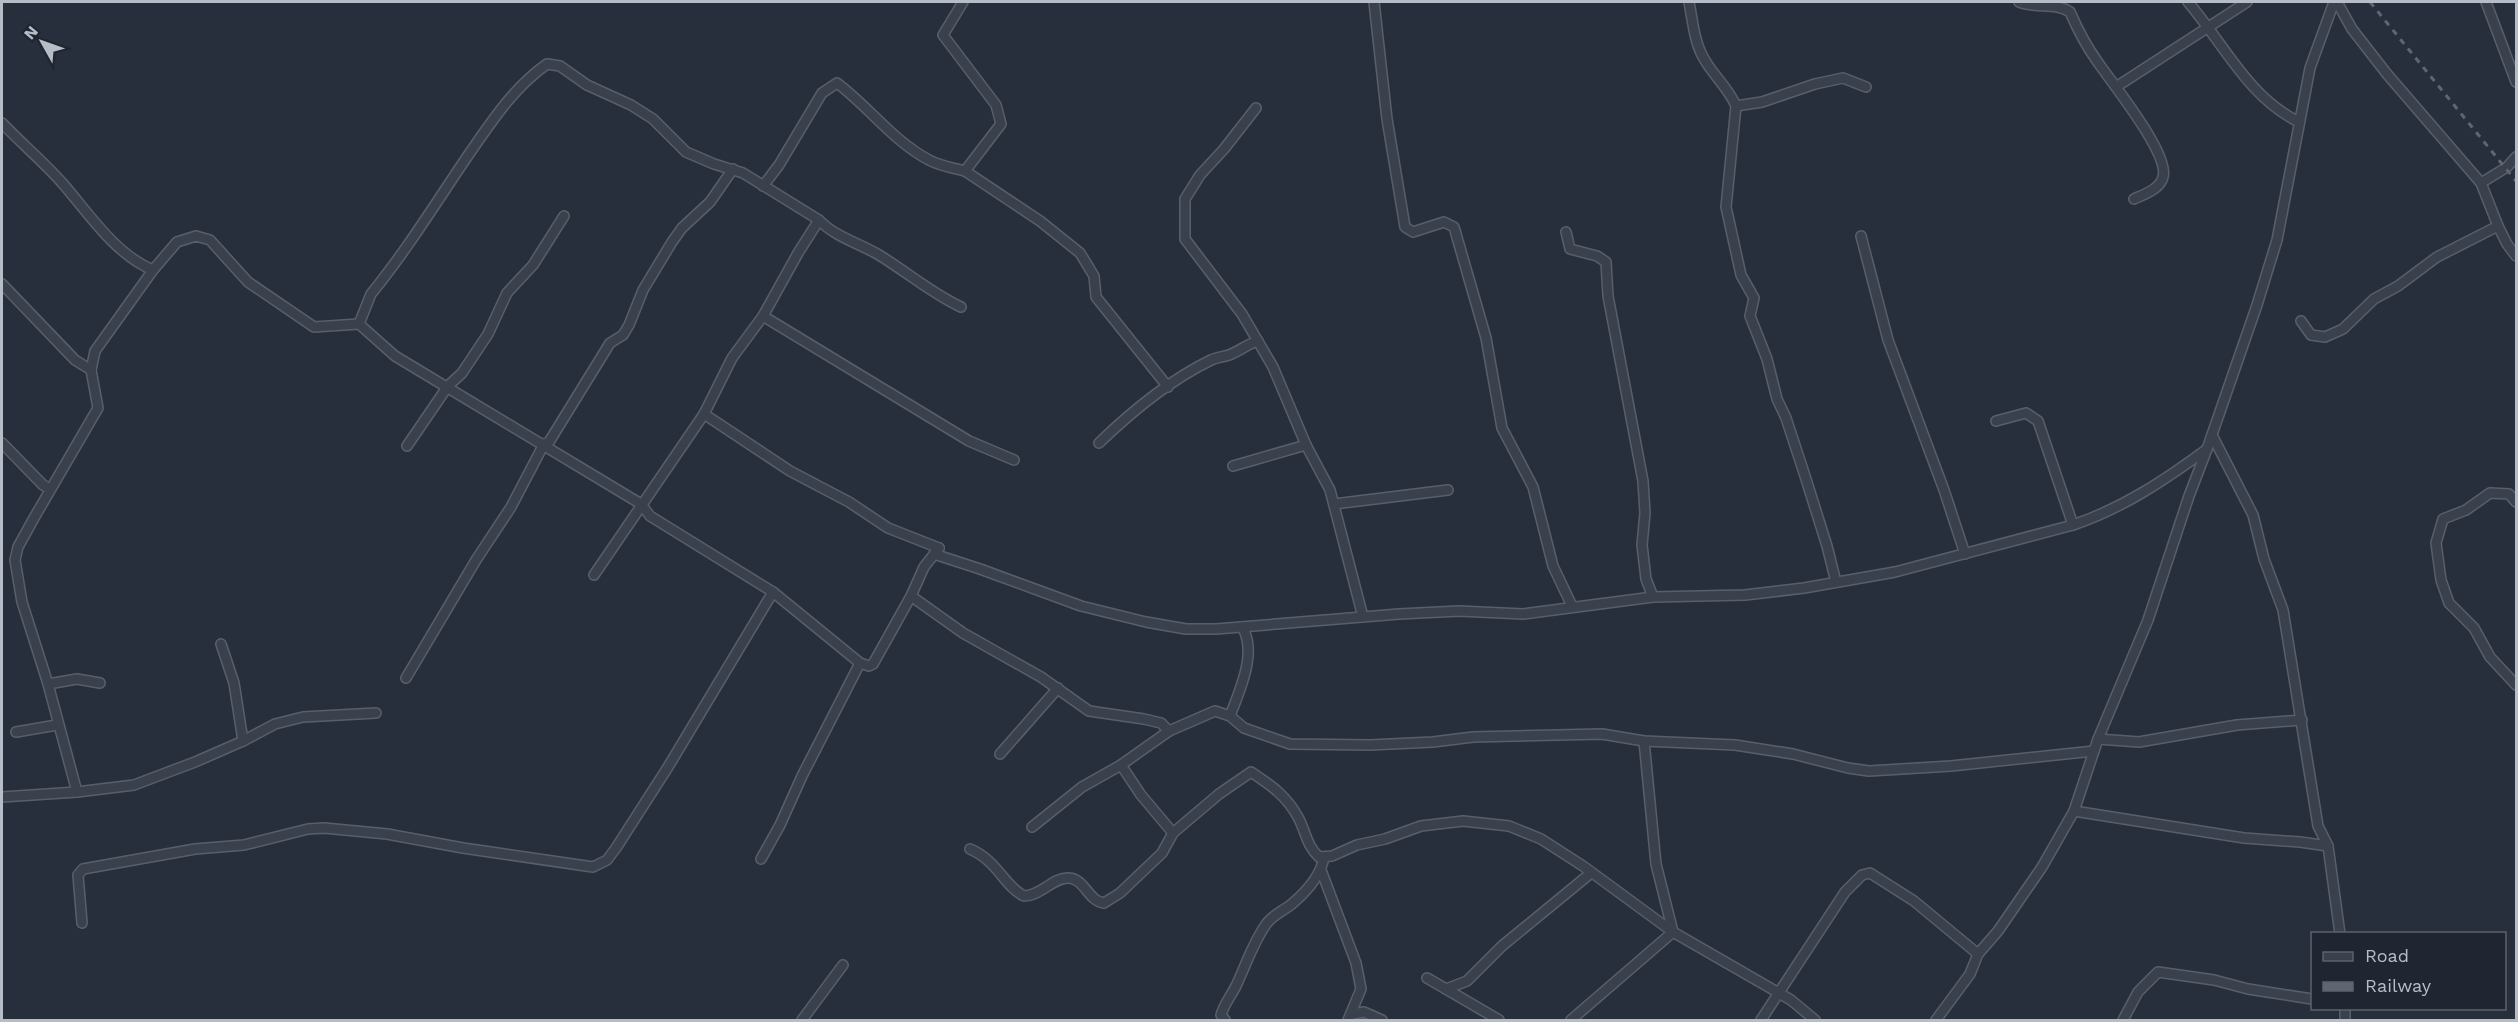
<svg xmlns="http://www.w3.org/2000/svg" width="2518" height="1022" font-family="'Work Sans',sans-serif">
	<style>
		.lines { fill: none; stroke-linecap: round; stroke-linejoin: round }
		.street-casing { stroke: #595f6a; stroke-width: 12 }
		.street { stroke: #3b414c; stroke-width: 9 }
		.rail { stroke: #5e6573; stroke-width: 3; stroke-dasharray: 6 6; stroke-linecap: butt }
	</style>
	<rect width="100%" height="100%" fill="#282f3c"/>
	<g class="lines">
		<g class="street-casing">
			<g id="street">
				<polyline points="1374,2 1387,119 1405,227 1413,232 1444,222 1454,227 1486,338 1502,428 1533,487 1553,566 1572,606"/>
				<path d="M1689 2C1693 22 1694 44 1706 62 1715 77 1729 89 1736 106L1726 207 1741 275 1754 298 1750 316 1767 359 1777 399 1786 418 1805 476 1827 546 1836 582"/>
				<path d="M2019 2C2035 9 2056 2 2070 12 2077 28 2087 47 2097 61 2111 82 2170 154 2163 177 2160 189 2145 194 2134 199"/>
				<path d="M2188 2C2224 44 2248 97 2299 122"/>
				<polyline points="2337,2 2352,29 2387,74 2481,183 2498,226 2507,244 2516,256"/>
				<polyline points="2486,2 2516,82"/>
				<polyline points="2116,87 2247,2"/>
				<polyline points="1736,106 1762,102 1815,84 1843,78 1866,87"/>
				<polyline points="1256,108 1224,149 1200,175 1185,199 1185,239 1242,314 1273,367 1306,445 1330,490 1363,617"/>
				<path d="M2 123C22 144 45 163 64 185 89 214 116 255 153 270"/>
				<polyline points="965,171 1040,221 1080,253 1094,276 1096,297 1168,387"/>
				<polyline points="2481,183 2507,167 2516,157"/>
				<path d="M763 186 779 165 822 93 837 83C869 107 893 141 929 160 940 166 953 168 965 171L1001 124 996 105 943 35 963 2"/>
				<path d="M819 220 743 173 714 164 686 152 653 119 631 105 587 85 560 66 547 64C514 87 492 121 469 154 437 201 407 250 371 294L359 324 395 356 641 504 650 516 773 592 860 663 869 666 873 664 911 596 924 567 939 548"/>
				<polyline points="1566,232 1570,249 1597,256 1606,262 1608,296 1643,481 1645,513 1642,545 1646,579 1653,597"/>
				<polyline points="1861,236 1888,340 1944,490 1965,554"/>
				<polyline points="2,284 75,360 91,370"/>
				<polyline points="763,316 969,441 1014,460"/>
				<polyline points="2301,321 2311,335 2325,337 2343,329 2374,299 2398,286 2437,257 2498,226"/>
				<path d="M704 414 732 358 763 316 798 253 819 220C835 237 859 243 879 255 907 272 931 293 961 307"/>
				<polyline points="1996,421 2026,413 2038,421 2073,525"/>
				<polyline points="2212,435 2253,515 2264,559 2283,610 2318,826 2328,846 2340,934"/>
				<polyline points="2,443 43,485 50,489"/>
				<path d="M1099 443C1132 411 1170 380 1211 360 1217 357 1223 357 1229 355 1240 351 1247 344 1258 341"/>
				<polyline points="407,446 448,386 462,373 488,334 507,293 533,265 564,216"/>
				<polyline points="1233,466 1306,445"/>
				<polyline points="2516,502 2509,494 2490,493 2466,510 2443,519 2436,543 2441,580 2449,603 2474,628 2490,657 2516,685"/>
				<polyline points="1334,504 1448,490"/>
				<path d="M937 550 934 554 980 569 1081 606 1146 622 1186 629H1216L1399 614 1459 611 1523 614 1653 597 1745 595 1804 588 1895 572 2073 525C2123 508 2165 480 2207 449"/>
				<polyline points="594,575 704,414 790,471 849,502 888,528 939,548"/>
				<polyline points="911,596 963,633 1041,677 1089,711 1144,719 1161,723 1169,731 1215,711 1230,716 1244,728 1290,744 1370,745 1433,742 1473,737 1602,734 1644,741 1735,745 1793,754 1848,768 1869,771 1951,766 2094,751"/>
				<polyline points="221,644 234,683 243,741"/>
				<polyline points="406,678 476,560 511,507 544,444 549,442 610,343 623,335 629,325 643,290 672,242 682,228 710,202 733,169"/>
				<polyline points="48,684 77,679 100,683"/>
				<path d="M1230 716C1239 692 1258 652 1242 627"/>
				<polyline points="1169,731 1121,765 1141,795 1173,833"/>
				<polyline points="16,732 57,725"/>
				<polyline points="2098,739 2139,742 2237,725 2302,720"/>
				<polyline points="1000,754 1058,688"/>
				<polyline points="77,792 48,684 22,602 15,560 18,547 34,518 98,408 91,370 95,351 153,270 177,242 196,236 210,240 248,282 314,327 359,324"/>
				<polyline points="2,797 77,792 134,785 195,762 243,741 275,724 303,717 376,713"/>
				<polyline points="2074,811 2244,838 2300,842 2328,846"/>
				<polyline points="1032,827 1082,787 1121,765"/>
				<path d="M970 849C998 861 1003 885 1024 896 1041 896 1053 877 1069 878 1085 879 1088 901 1104 903L1120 893 1162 853 1173 833 1219 794 1251 772C1272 786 1287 796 1299 819 1306 833 1307 846 1319 857L1332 856 1357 845 1385 839 1421 826 1463 821 1509 826 1541 839 1583 866 1673 932 1791 1000 1815 1020"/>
				<polyline points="761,859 780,825 802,776 860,663"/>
				<polyline points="1321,870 1356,963 1361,989 1348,1020"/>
				<polyline points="82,923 78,875 83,869 195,849 244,845 308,829 324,828 387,834 463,848 593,867 607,860 616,848 668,767 773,592"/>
				<polyline points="1427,978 1446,989 1467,981 1502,946 1591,873"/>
				<polyline points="1446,989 1499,1020"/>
				<polyline points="2345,1008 2345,1020"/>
				<polyline points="1353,1014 1364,1012 1382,1020"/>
				<polyline points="802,1020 843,965"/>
				<path d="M1225 1020 1221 1015C1224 1004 1231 996 1236 986 1246 965 1253 942 1267 923 1274 914 1285 910 1293 903 1307 891 1321 875 1324 857"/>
				<polyline points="1571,1020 1673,932 1656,864 1644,741"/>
				<polyline points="1761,1020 1845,892 1862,875 1870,873 1914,901 1978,954"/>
				<polyline points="1936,1020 1970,974 1978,954 1998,931 2042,867 2074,811 2098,739 2148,620 2189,496 2207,449 2257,305 2277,240 2310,68 2334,2"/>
				<polyline points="2123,1020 2138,992 2158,972 2214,980 2248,989 2312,999"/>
			</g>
		</g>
		<use href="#street" class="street"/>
		<polyline class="rail" points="2370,2 2516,181"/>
	</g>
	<rect width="2518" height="1022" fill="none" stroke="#b7bdc7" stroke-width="6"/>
	<rect x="2311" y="932" width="195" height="78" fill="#202631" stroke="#5c626d" stroke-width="1.5"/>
	<rect x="2323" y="952" width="30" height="9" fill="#3b414c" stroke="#5c626d" stroke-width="1.5"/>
	<text x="2365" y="962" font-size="18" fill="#b7bdc7">Road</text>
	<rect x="2323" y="982" width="30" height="9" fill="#5e6573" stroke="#5c626d" stroke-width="1.5"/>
	<text x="2365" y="992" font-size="18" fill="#b7bdc7">Railway</text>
	<g transform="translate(42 42) rotate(310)" stroke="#202631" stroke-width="4.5" paint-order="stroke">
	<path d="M0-4.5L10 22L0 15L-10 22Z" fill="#b7bdc7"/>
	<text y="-9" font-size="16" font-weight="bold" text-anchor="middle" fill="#b7bdc7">N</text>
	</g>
</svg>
